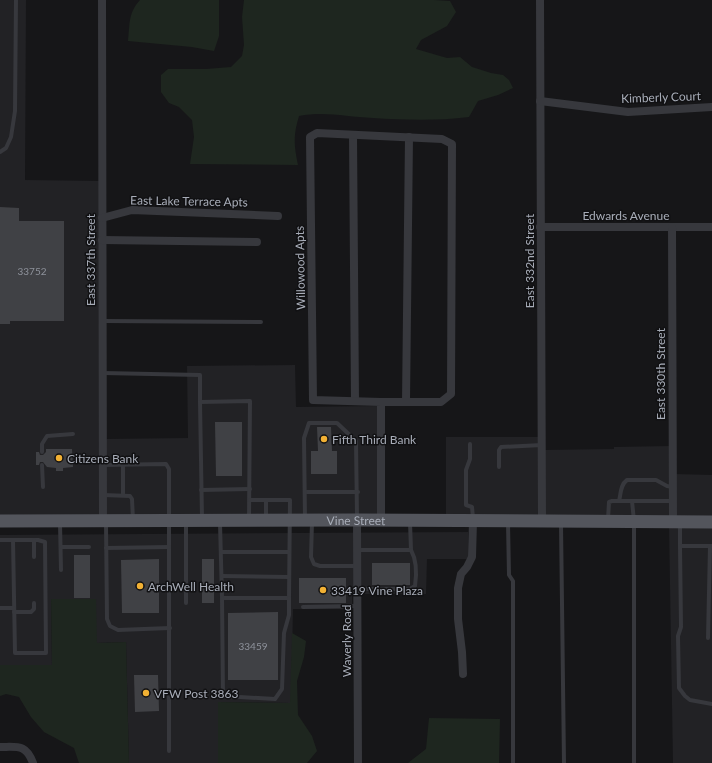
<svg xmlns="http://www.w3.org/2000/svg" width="712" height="763" font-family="Lato,sans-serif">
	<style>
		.built { fill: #222225 }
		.green { fill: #1e261f }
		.building { fill: #404145 }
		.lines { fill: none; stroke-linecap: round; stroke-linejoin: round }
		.service { stroke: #37383d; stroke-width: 4 }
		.minor { stroke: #37383d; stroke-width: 8 }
		.primary { stroke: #53555c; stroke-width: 13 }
		.poi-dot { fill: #f2b134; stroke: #111113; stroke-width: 1.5 }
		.labels { text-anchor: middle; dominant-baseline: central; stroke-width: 3; stroke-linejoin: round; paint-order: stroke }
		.number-label { font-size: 10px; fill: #8e929b }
		.street-label { font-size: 12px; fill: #a8adb8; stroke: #111113 }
		.poi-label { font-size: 12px; fill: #a8adb8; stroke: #111113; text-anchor: start }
	</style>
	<rect width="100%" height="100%" fill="#161618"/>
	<g class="built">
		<polygon points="0,0 26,0 25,180 100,181 101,518 0,517"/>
		<polygon points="295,365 296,407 378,406 378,517 105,518 106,439 188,438 187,366"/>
		<polygon points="446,437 539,437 540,519 446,518"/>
		<polygon points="671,446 671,519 543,520 543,450 614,449 614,447"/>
		<polygon points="674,474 712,475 712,519 674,519"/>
		<polygon points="669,524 712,524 712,763 673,763"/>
		<polygon points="468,532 468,559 427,559 426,594 352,594 352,609 293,609 291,703 219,702 218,763 129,763 126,642 97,643 51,599 52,665 0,665 0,535"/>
	</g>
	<g class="green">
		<path d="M140 0H219V36L214 51 192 47 128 41C130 24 128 13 140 0Z"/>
		<path d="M244 0H434L450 1 456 12 447 26 421 40 416 49 447 58 460 57 472 67 491 73 503 75 509 80 513 88 498 95 478 101 469 117C437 121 405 120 373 118 347 117 325 111 299 116 293 136 294 145 298 165L190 164 194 137 192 120 179 107 169 103 161 92V75L168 69H206L231 67 242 56 244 45 242 17Z"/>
		<polygon points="51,599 96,599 97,643 126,642 129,763 79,763 74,748 44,732 31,717 19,697 6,694 0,696 0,665 52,665"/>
		<polygon points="292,633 306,641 304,657 297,681 298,715 312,736 317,751 307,763 218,763 218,702 290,703"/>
		<polygon points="429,718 500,719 499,763 408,763 426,749"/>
	</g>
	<g class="building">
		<polygon points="0,207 19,208 19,221 64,221 64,321 10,321 10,324 0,324"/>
		<polygon points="215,422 242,422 242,476 216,476"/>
		<polygon points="317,427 331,427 332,451 337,451 337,474 311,474 311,451 318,451"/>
		<polygon points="46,449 72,449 73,467 63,468 63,471 56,471 56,468 47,467 43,462 40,462 39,465 36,465 36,452 39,452 40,455 43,455 46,452"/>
		<rect x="74" y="555" width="16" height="43"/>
		<polygon points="159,559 159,613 122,613 121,560"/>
		<rect x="202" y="559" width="12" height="44"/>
		<rect x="372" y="563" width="38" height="22"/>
		<rect x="299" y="578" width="47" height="25"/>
		<polygon points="278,612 278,680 228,680 228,613"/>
		<polygon points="134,675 158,675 159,711 135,712"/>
	</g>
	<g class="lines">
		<g class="service">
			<polyline points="0,152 6,148 11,137 15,111 16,0"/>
			<polyline points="103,321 261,322"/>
			<polyline points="103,373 200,375 200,402"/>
			<polyline points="470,444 470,459 466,470 466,505 472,507 473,518"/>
			<polyline points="42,452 42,444 47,436 73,434"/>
			<polyline points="42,465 43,487"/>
			<polyline points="103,465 166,464 169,469 169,751"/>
			<polyline points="123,465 123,495"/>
			<polyline points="499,467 499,450 501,447 542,445"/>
			<polyline points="201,490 250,489"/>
			<polyline points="305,492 358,492"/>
			<polyline points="103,495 130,496 132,499 133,520"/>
			<path d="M619 501C621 494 620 485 627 480H656L667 486 673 487"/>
			<polyline points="632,501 634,521 634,763"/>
			<polyline points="202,518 200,402 250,401 249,518"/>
			<polyline points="266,519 266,500"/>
			<polyline points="305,519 304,438 309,423 337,423 356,441 357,517"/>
			<polyline points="608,519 609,502 612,501 673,501"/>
			<polyline points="312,522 311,557 314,564 320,566 358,566"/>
			<polyline points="60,523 61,570"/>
			<polyline points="106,523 107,619 110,626 118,630 170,628"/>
			<polyline points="186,523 186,603"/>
			<polyline points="220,523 222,598 289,598 290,500 250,500"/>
			<polyline points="508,523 509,575 513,581 513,763"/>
			<polyline points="561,524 564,763"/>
			<polyline points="680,524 680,546 712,546"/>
			<polyline points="0,540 13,540 15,653 46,653 45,542 38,540 13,540"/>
			<polyline points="34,540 34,557"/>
			<polyline points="680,546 681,627 678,636 679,688 685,696 690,700 712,704"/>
			<polyline points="61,547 89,547"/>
			<polyline points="106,548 169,547"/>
			<polyline points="358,550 411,550 410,522"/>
			<polyline points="221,552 289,552"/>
			<polyline points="222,576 289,577"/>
			<path d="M358 589H410L415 586C417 573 417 561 411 550"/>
			<polyline points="222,598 223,696 275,699 282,689 284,633 289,615 289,598"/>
			<polyline points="303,607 357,606"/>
			<polyline points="0,608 14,608"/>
			<polyline points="14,612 31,612 34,609 34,603"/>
			<polyline points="708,638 710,546"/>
		</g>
		<g class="minor">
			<polyline points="102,0 103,521"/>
			<polyline points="540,0 542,521"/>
			<polyline points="540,101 628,112 712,107"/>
			<polyline points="353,135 355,401"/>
			<polyline points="102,218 132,210 278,216"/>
			<polyline points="540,227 712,227"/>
			<polyline points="672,227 673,522"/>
			<polyline points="102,240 257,242"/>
			<polyline points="406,402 409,137"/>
			<polyline points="357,520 358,763"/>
			<polyline points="381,520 381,402 313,400 310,137 317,133 442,139 452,144 451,394 441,402 381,402"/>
			<polyline points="463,674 462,652 458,619 458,588 461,574 467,567 472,557 473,521"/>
			<path d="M0 747C18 747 26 744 33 763"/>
		</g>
		<path class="primary" id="s1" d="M0 521 357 520 712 522"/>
	</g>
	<g class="poi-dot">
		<circle cx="324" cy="439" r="4"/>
		<circle cx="59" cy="458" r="4"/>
		<circle cx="140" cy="586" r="4"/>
		<circle cx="323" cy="590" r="4"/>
		<circle cx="146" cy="693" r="4"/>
	</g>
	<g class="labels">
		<g class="number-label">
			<text x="32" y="271">33752</text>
			<text x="253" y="646">33459</text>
		</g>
		<g class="street-label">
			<text transform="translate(661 97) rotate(-2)">Kimberly Court</text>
			<text transform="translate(189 201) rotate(1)">East Lake Terrace Apts</text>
			<text x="626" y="215">Edwards Avenue</text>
			<text transform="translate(90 260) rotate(-90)">East 337th Street</text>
			<text transform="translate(529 261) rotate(-90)">East 332nd Street</text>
			<text transform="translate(300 268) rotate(-91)">Willowood Apts</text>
			<text transform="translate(660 374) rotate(-90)">East 330th Street</text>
			<text stroke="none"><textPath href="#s1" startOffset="356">Vine Street</textPath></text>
			<text transform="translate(346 641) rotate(-90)">Waverly Road</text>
		</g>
		<g class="poi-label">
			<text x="332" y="439">Fifth Third Bank</text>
			<text x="67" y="458">Citizens Bank</text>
			<text x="148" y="586">ArchWell Health</text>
			<text x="331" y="590">33419 Vine Plaza</text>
			<text x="154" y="693">VFW Post 3863</text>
		</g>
	</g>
</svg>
